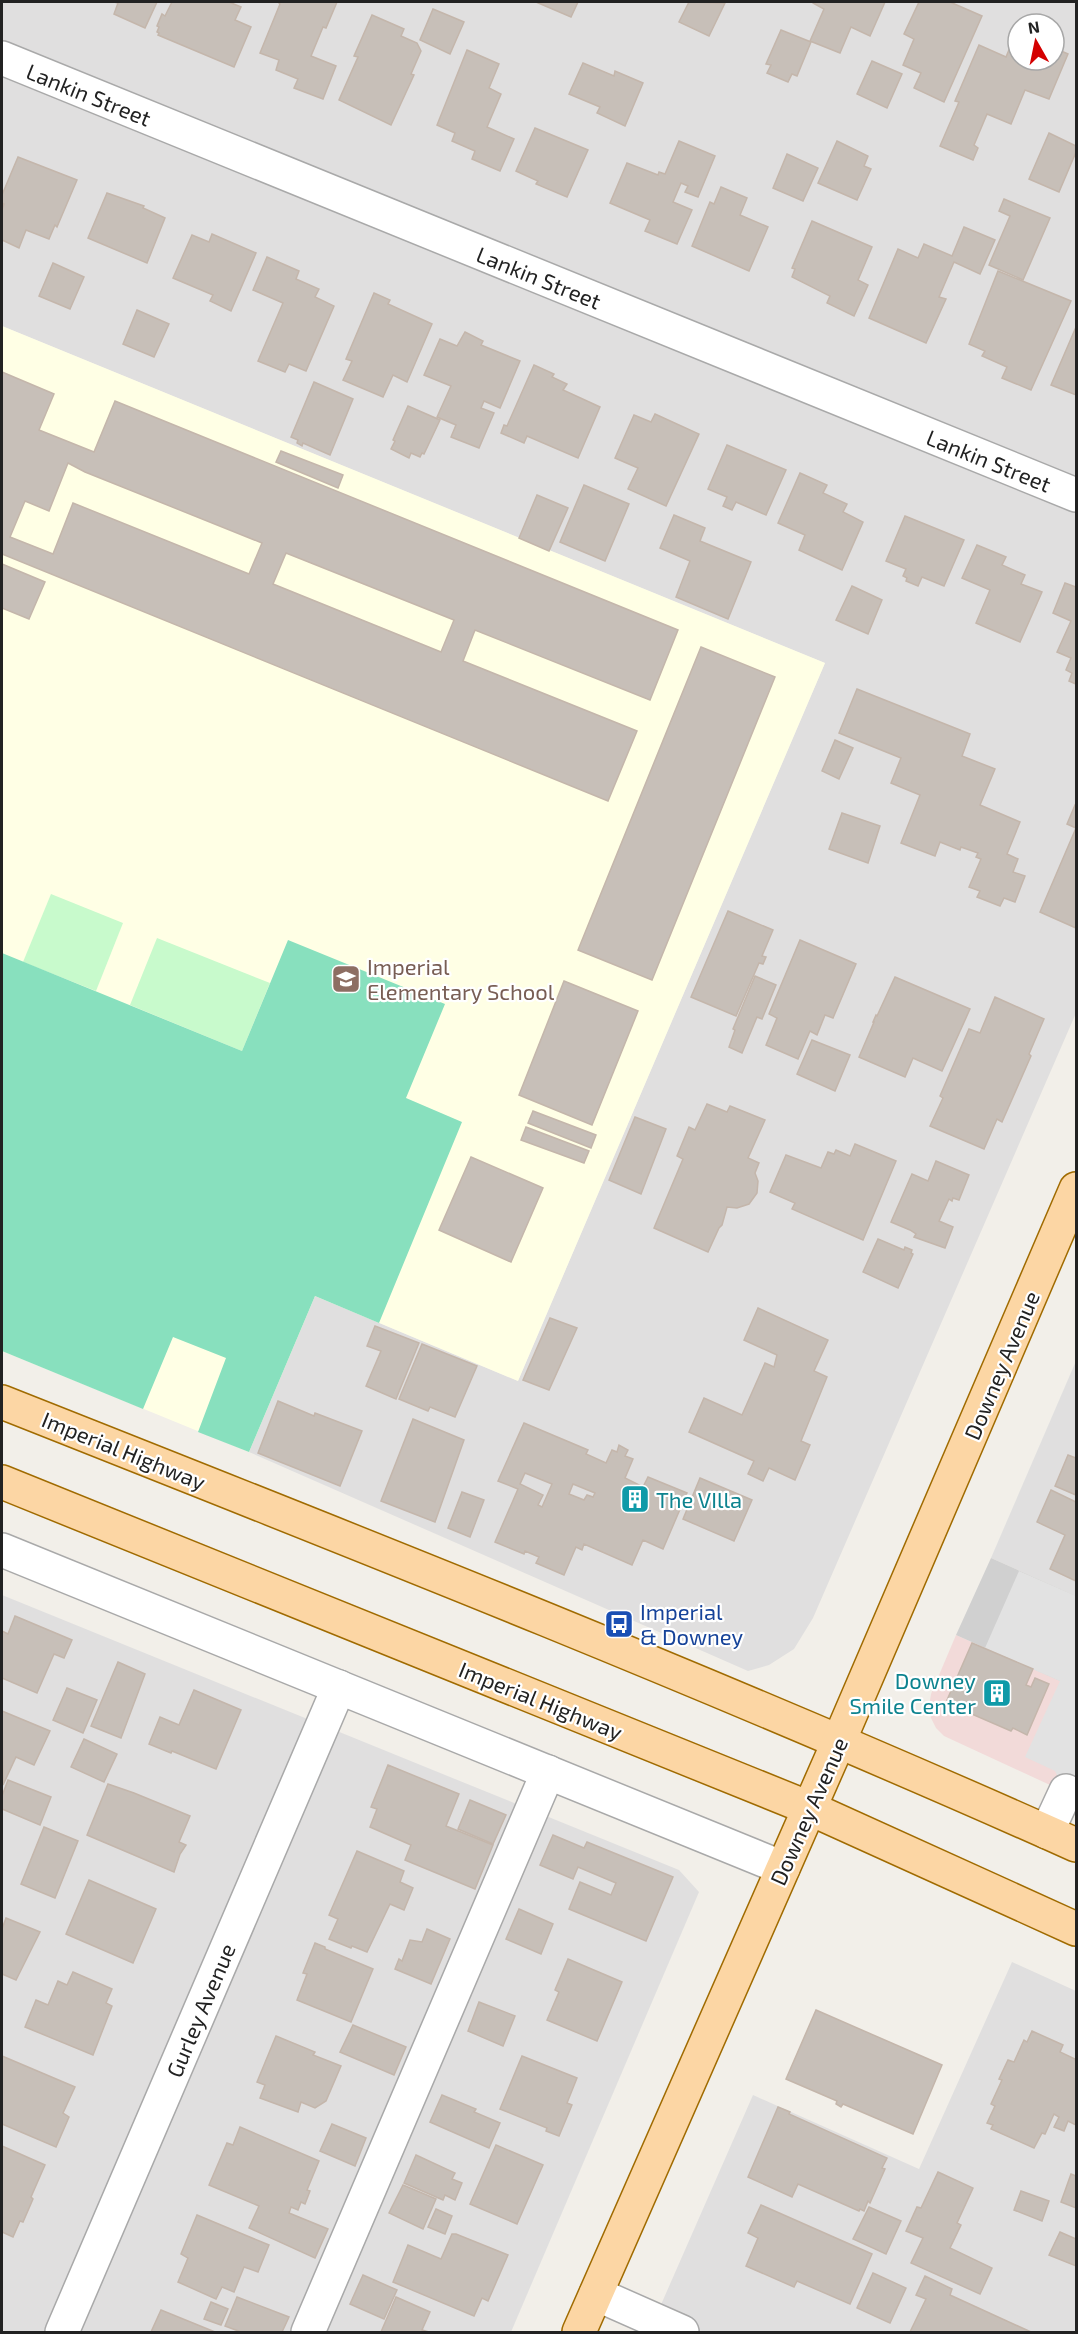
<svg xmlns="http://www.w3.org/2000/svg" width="1078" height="2334" font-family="'Exo 2',sans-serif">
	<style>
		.residential { fill: #e0dfdf; fill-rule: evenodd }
		.commercial { fill: #f2dad9 }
		.education { fill: #ffffe5 }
		.religious { fill: #d0d0d0 }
		.park { fill: #c8facc }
		.pitch { fill: #88e0be }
		.parking { fill: #e2e2e2 }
		.building { fill: #c7bfb8; stroke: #c4b6ab; stroke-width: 1.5; fill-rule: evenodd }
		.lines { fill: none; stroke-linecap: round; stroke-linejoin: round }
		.minor-casing { stroke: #a9a9a9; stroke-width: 36 }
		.major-casing { stroke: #a06b00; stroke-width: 36 }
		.minor { stroke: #fff; stroke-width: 33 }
		.major { stroke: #fcd6a4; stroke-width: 33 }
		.labels { text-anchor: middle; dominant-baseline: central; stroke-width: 4.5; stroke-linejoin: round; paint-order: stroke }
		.street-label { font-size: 22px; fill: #222; stroke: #fff }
		.education-label { font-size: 22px; fill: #785e54; stroke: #fff; text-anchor: start }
		.culture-label { font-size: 22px; fill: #0d838f; stroke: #fff; text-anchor: start }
		.transit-label { font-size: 22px; fill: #164399; stroke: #fff; text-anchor: start }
	</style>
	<rect width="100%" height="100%" fill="#f2efe9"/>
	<g class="residential">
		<path d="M2 2H1076V1013L813 1618 794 1649 769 1665 748 1671 249 1452 315 1296 518 1381 825 663 2 326ZM1018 24H1054V60H1018Z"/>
		<polygon points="1076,1361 1076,1596 991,1558"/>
		<polygon points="2,1595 679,1870 699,1892 511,2332 2,2332"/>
		<polygon points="1012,1962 1076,1991 1076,2332 649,2332 753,2095 919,2169"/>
	</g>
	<polygon class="commercial" points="956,1635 1076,1688 1076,1797 944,1736 936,1728 931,1718 929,1706 931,1694"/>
	<polygon class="education" points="2,326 825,663 518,1381 315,1296 249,1452 2,1351"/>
	<polygon class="religious" points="991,1558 1076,1596 1076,1688 956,1635"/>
	<g class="park">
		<polygon points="51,894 123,923 96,991 23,962"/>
		<polygon points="157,938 270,983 242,1051 130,1005"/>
	</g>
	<polygon class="pitch" points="288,940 445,1004 406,1098 462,1122 379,1323 315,1296 249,1452 198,1432 226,1358 173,1337 143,1409 2,1351 2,953 242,1051"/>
	<polygon class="parking" points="1019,1571 1076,1596 1076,1797 1051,1785 1057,1775 1055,1771 1025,1757 1060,1681 985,1648"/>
	<g class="building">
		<polygon points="114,2 157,2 145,28 114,14 118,3"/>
		<polygon points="172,2 229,2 241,7 235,20 251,27 234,67 158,35 159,33 157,32 159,27 157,26 162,14 165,16"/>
		<polygon points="278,2 337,2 326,28 323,27 311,56 336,66 323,99 294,88 298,79 276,70 279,60 260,53 280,4"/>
		<polygon points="536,2 578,2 571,17"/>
		<polygon points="689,2 725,3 709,36 679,22"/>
		<polygon points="813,2 885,2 870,36 851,27 840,53 810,41 824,9 813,3"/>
		<polygon points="919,2 950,2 982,16 944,102 914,88 921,73 903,65 914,39 904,34"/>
		<polygon points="433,9 464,22 450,54 420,40"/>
		<polygon points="372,15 404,29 401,36 417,43 421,51 411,74 414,75 391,125 339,100 358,57 354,56"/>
		<polygon points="1018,28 1018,60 1054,60 1054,48 1068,54 1049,99 1025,90 1011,124 987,114 974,145 978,148 973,160 940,146 959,102 955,101 979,45 1006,57"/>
		<polygon points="781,30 811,42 797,76 792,74 788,82 767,73 771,65 766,64"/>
		<polygon points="467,50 499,64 489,88 501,94 487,127 514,139 500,171 472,159 475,151 452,141 455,133 437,125"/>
		<polygon points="872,61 902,74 887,108 857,94"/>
		<polygon points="583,63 614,76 615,71 643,83 625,126 597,113 600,107 569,94"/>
		<polygon points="535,128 588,150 567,197 536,184 538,181 516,171"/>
		<polygon points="1049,133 1076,146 1076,152 1059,192 1029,179"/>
		<polygon points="679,141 715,156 698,197 685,192 688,186 681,183 673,202 692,210 677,244 645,231 650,220 610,203 627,163 658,175 659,172 665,174"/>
		<polygon points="837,141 868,156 864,166 871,169 857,200 818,183"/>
		<polygon points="787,154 818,168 803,201 773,188"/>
		<polygon points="18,157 77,180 57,227 55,225 49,239 26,230 19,248 2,240 2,210 4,204 2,203 2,195"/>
		<polygon points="721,187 747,198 740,215 768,227 749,271 692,246 710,202 714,204"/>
		<polygon points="107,193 144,206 143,208 165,218 147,263 88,238"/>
		<polygon points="1004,199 1050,218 1023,280 989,265 1010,216 999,211"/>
		<polygon points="812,221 872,247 858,280 868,285 854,316 827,303 830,296 792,277 795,269 792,268"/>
		<polygon points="964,227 995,240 980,274 954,262 939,297 946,299 926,343 869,318 898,249 918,258 924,244 952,256"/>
		<polygon points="212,234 256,253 231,311 210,301 213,295 173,278 192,235 209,242"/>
		<polygon points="267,257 299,271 296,279 319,289 315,297 334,306 306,371 289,364 285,372 258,361 283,303 253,290"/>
		<polygon points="53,263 84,277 70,309 39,296"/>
		<polygon points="998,271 1071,301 1031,390 1002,378 1007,367 982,356 985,351 969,344"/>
		<polygon points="374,293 390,300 388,304 432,324 407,382 393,375 383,397 343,380 352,361 346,359"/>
		<polygon points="137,310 169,324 154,357 123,344"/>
		<polygon points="1076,327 1076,395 1051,385"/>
		<polygon points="465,332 483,341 481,345 520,361 500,408 484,401 481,408 494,413 479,448 451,437 456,425 437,417 451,386 424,375 440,339 457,346"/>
		<polygon points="534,365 554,374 552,377 567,384 563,390 600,407 578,458 527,436 524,443 501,433 504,425 507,426"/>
		<path d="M2 372 54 394 39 430 94 452 115 401 678 630 650 700 475 630 463 661 637 731 608 801 2 554ZM68 463 85 472 262 543 249 574 73 503 53 554 10 537 25 501 49 511ZM286 553 454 620 441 652 273 584Z"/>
		<polygon points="314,382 353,399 330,455 303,443 302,446 297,443 298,440 291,437"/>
		<polygon points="408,406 440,420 424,454 422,453 420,457 411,453 409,458 391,449 395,441 393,440"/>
		<polygon points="655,414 699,434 666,506 628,489 638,468 615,458 634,415 651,422"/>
		<polygon points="727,445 786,470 766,515 736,502 732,510 723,506 727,497 708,489"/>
		<polygon points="281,451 343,475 338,488 276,462"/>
		<polygon points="800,473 827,485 823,493 847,504 843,512 863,522 842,570 799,550 805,535 778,523"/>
		<polygon points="584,485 629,504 605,561 560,542"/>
		<polygon points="537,495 568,508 549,551 519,538"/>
		<polygon points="674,515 705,528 700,541 751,562 728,619 676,597 690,561 660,548"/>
		<polygon points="905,516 964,540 944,586 922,577 918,586 906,581 907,578 903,576 906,569 886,561"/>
		<polygon points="977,545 1006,557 1002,565 1025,575 1021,584 1042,592 1020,642 976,623 990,590 962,578"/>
		<polygon points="2,564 45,582 29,619 2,608"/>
		<polygon points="1065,583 1076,587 1076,684 1069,681 1072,673 1066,670 1071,658 1057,652 1071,621 1053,613"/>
		<polygon points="852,586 882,600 868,634 836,620"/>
		<polygon points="701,647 775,677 652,980 578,950"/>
		<polygon points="857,689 970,734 962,756 995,769 980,805 1020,822 1007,854 1018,859 1013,872 1025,876 1015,902 1004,898 1000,906 977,897 980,891 969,887 981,859 976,857 978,853 961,847 960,850 940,842 935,856 901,843 920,795 891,783 901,758 839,733"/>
		<polygon points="835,740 853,748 839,779 822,771"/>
		<polygon points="1075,805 1076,806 1076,928 1040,912 1076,828 1067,824"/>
		<polygon points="842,813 880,826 868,863 829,849"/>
		<polygon points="728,911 773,930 762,956 766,957 763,964 759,963 756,970 736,1016 691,997"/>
		<polygon points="800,940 856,964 833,1018 825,1015 817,1035 810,1031 798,1059 766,1045 777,1018 769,1014"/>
		<polygon points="755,976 776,985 762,1019 757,1017 742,1053 729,1047 735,1030 733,1029"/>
		<polygon points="895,977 970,1009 942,1071 913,1058 905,1077 859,1057 874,1022 873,1022 876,1015 877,1016"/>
		<polygon points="564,981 638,1011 592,1125 519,1095"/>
		<polygon points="995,997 1044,1019 1029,1054 1031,1056 1002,1122 997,1119 984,1149 930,1126 943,1098 940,1096 969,1029 980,1033"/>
		<polygon points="812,1040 850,1055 835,1091 797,1074"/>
		<polygon points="707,1104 727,1112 730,1106 765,1120 748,1158 759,1163 755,1173 758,1181 757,1193 749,1204 737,1208 727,1207 722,1225 719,1228 708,1252 654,1228 683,1159 677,1156 689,1127 695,1130"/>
		<polygon points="533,1111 596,1135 591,1148 528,1123"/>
		<polygon points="635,1117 666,1129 641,1194 609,1180"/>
		<polygon points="526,1127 589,1151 584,1163 521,1140"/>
		<polygon points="855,1144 896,1161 863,1240 792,1209 795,1203 770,1192 786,1155 821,1168 828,1152 834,1154 836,1150 850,1156"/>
		<polygon points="471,1157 543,1188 511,1262 439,1230"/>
		<polygon points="936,1161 969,1175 959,1200 953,1198 952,1201 949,1199 939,1221 953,1227 945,1248 914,1237 916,1234 910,1230 891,1222 912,1174 928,1181"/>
		<polygon points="878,1239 904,1250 905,1247 912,1250 911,1253 913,1254 898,1288 863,1272"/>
		<polygon points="758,1308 828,1340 814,1371 827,1377 801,1441 810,1445 795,1480 769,1468 763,1481 748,1474 754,1461 689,1432 704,1398 742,1415 765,1363 774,1367 777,1355 744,1340"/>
		<polygon points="550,1318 577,1328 549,1390 523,1380"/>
		<polygon points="375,1326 419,1343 396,1399 366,1386 381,1351 367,1346"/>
		<polygon points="422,1344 477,1366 455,1417 430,1407 428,1411 399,1399"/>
		<polygon points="278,1401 314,1416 315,1413 362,1431 340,1486 258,1453"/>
		<polygon points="413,1419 464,1440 435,1522 381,1501"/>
		<path d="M524 1423 588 1450 586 1454 606 1463 612 1450 617 1452 619 1445 628 1450 625 1456 633 1459 625 1478 643 1487 648 1477 687 1493 663 1549 643 1540 632 1565 584 1544 582 1550 576 1547 564 1575 536 1563 539 1557 525 1551 524 1554 495 1542 518 1489 498 1481ZM525 1473 552 1484 542 1507 538 1505 543 1495 520 1484ZM573 1484 595 1493 593 1497 587 1495 584 1500 569 1494Z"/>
		<polygon points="1068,1455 1076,1458 1076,1495 1055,1486"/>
		<polygon points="700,1478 752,1500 734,1541 683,1519"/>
		<polygon points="1051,1490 1076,1502 1076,1581 1050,1569 1065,1535 1037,1522"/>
		<polygon points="462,1492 484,1500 470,1537 448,1528"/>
		<polygon points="15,1616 72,1640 64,1658 54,1654 37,1693 2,1678 2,1631 8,1634"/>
		<polygon points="972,1643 1033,1669 1026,1685 1031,1687 1035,1678 1049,1684 1027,1735 1013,1728 1011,1731 960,1709 962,1706 947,1700"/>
		<polygon points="118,1662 145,1674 121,1738 91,1726"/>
		<polygon points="67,1688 97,1700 83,1733 53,1720"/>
		<polygon points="194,1690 241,1710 216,1769 172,1751 171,1753 149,1744 160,1717 179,1725"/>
		<polygon points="2,1711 50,1731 34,1765 16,1757 3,1785"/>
		<polygon points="84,1739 117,1754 104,1782 71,1767"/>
		<polygon points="388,1765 459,1794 446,1826 493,1845 475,1889 405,1860 411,1845 370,1827 377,1809 371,1807"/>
		<polygon points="8,1780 51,1797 40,1825 2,1809 2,1796"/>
		<polygon points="108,1784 134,1793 190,1816 179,1842 186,1845 180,1854 174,1872 87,1835"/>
		<polygon points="470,1800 506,1815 493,1844 458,1829"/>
		<polygon points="44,1827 78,1841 55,1898 21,1884"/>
		<polygon points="553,1835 584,1848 587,1842 673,1877 646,1941 569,1909 580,1882 611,1895 616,1883 578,1867 573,1879 540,1865"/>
		<polygon points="357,1851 404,1871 400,1882 413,1888 404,1910 390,1904 367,1952 352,1946 351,1948 329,1939 338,1919 329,1915"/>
		<polygon points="89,1880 156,1909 133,1963 66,1934"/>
		<polygon points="519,1909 553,1924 541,1954 506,1939"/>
		<polygon points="6,1918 40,1932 16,1980 2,1974 2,1929"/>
		<polygon points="427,1929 450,1939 431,1984 395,1969 399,1959 402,1961 410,1940 422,1942"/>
		<polygon points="315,1943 325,1947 325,1949 373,1969 351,2022 297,2000 307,1974 303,1973"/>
		<polygon points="568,1959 622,1982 597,2041 547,2020 559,1992 555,1990"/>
		<polygon points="73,1972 112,1989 106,2003 112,2006 93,2055 25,2027 36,2000 48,2005 58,1981 67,1985"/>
		<polygon points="479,2002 515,2016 503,2046 468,2031"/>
		<polygon points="816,2010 942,2065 913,2134 843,2104 841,2107 836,2104 837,2101 786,2079"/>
		<polygon points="353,2025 406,2047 394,2075 340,2052"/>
		<polygon points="1032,2031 1063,2045 1060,2052 1075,2059 1076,2062 1076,2125 1068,2121 1064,2131 1054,2127 1059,2117 1054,2114 1045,2134 1042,2133 1034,2148 991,2129 993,2125 987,2123 995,2106 991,2104 1002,2080 999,2079 1008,2060 1014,2062 1024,2040 1027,2042"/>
		<polygon points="276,2036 315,2052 313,2055 341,2066 326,2101 315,2108 301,2102 298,2112 260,2098 265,2085 257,2082"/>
		<polygon points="2,2056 75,2087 63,2113 69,2117 56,2147 2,2124"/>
		<polygon points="522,2056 577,2078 567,2103 572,2105 559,2136 546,2131 547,2128 500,2109"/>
		<polygon points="442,2095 476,2109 474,2112 500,2123 489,2148 430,2122"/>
		<polygon points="778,2107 790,2112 789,2114 887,2158 882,2168 885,2169 870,2203 868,2201 864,2211 860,2209 859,2211 798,2184 792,2197 748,2177"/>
		<polygon points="332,2124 366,2138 355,2166 320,2151"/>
		<polygon points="240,2127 319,2161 307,2190 310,2191 305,2204 301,2202 298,2210 291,2207 289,2213 328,2229 315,2258 249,2228 259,2206 209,2185 227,2143 233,2145"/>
		<polygon points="496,2145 543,2165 517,2224 470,2204"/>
		<polygon points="2,2146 45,2165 31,2197 33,2199 23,2222 20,2221 13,2237 2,2232"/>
		<polygon points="416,2155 455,2173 452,2179 462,2183 455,2200 445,2195 443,2200 404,2183"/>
		<polygon points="938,2172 973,2188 957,2223 961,2225 950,2248 992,2268 980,2294 911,2263 923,2238 906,2231 917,2207 921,2208"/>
		<polygon points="1071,2174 1076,2176 1076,2208 1061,2202"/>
		<polygon points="403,2185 436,2199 423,2229 389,2213"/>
		<polygon points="1021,2191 1049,2201 1042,2221 1014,2210"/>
		<polygon points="761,2205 872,2254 850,2304 797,2281 794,2287 746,2266 758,2238 748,2233"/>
		<polygon points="869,2207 901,2221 886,2254 853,2239"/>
		<polygon points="436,2209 452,2216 445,2234 428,2227"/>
		<polygon points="197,2215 269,2245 258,2272 244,2267 234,2292 222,2287 216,2299 178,2282 188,2258 181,2254"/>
		<polygon points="1060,2232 1076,2239 1076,2266 1049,2255"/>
		<polygon points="452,2234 456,2234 508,2255 488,2301 482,2298 474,2316 393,2282 408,2245 441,2259"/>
		<polygon points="873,2273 906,2288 890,2323 857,2308"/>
		<polygon points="363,2275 397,2290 384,2319 350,2304"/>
		<polygon points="925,2276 952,2289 950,2295 1031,2332 910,2332 926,2299 916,2295"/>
		<polygon points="237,2297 289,2317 282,2332 241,2332 225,2326"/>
		<polygon points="396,2297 430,2312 422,2330 429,2332 381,2332"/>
		<polygon points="211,2302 228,2309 221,2325 204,2319"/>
		<polygon points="161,2310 215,2332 151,2332"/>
	</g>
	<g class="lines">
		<g class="minor-casing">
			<g id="minor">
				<polyline points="2,58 1076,495"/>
				<polyline points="2,1550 783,1868"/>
				<polyline points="1047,1832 1066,1791"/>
				<polyline points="596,2294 682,2332"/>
				<polyline points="62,2332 339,1687"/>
				<polyline points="308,2332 548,1772"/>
			</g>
		</g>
		<g class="major-casing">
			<g id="major">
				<path d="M2 1402C361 1544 723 1687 1076 1845"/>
				<polyline points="2,1482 809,1808 1076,1929"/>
				<polyline points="579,2332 839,1741 1076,1189"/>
			</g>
		</g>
		<use href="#minor" class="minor"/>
		<use href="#major" class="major"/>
	</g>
	<defs>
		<g id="school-square" transform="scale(1.5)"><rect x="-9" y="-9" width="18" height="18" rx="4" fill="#8d6e63" stroke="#fff"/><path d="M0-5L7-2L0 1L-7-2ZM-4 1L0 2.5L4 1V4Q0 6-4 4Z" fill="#fff"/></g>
		<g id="building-square" transform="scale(1.5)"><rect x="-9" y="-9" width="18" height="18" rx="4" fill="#0f9aa8" stroke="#fff"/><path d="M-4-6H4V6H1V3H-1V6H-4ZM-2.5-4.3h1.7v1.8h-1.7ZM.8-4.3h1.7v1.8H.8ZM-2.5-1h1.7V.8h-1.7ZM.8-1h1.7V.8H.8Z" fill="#fff"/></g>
		<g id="bus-square" transform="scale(1.5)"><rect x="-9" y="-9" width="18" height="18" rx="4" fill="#1a4fb4" stroke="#fff"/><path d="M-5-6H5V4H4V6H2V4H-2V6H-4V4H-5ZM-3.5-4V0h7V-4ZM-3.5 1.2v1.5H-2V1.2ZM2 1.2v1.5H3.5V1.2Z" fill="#fff"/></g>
	</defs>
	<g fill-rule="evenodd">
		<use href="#school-square" x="346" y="979"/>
		<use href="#building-square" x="635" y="1499"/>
		<use href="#bus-square" x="619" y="1624"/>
		<use href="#building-square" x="997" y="1693"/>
	</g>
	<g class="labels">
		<g class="street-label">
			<text transform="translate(89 94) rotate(22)">Lankin Street</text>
			<text transform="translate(539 277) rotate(22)">Lankin Street</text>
			<text transform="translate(989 460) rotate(22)">Lankin Street</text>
			<text transform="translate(1001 1365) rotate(-67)">Downey Avenue</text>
			<text transform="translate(124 1450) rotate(22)">Imperial Highway</text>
			<text transform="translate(541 1700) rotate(22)">Imperial Highway</text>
			<text transform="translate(808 1811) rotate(-66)">Downey Avenue</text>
			<text transform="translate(200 2010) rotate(-67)">Gurley Avenue</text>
		</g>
		<g class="education-label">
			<text x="367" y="966">Imperial<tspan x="367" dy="25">Elementary School</tspan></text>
		</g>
		<g class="culture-label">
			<text x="656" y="1499">The VIlla</text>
			<text x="976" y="1680" text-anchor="end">Downey<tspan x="976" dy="25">Smile Center</tspan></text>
		</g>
		<g class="transit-label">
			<text x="640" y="1611">Imperial<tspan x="640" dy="25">&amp; Downey</tspan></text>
		</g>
	</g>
	<rect width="1078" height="2334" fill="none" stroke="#222222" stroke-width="6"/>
	<g transform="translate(1036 42) rotate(351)"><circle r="28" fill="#ffffff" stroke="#a7a7a7" stroke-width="1.5"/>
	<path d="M0-4.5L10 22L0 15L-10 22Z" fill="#d40000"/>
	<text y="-9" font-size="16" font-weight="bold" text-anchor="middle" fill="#222222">N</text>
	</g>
</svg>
